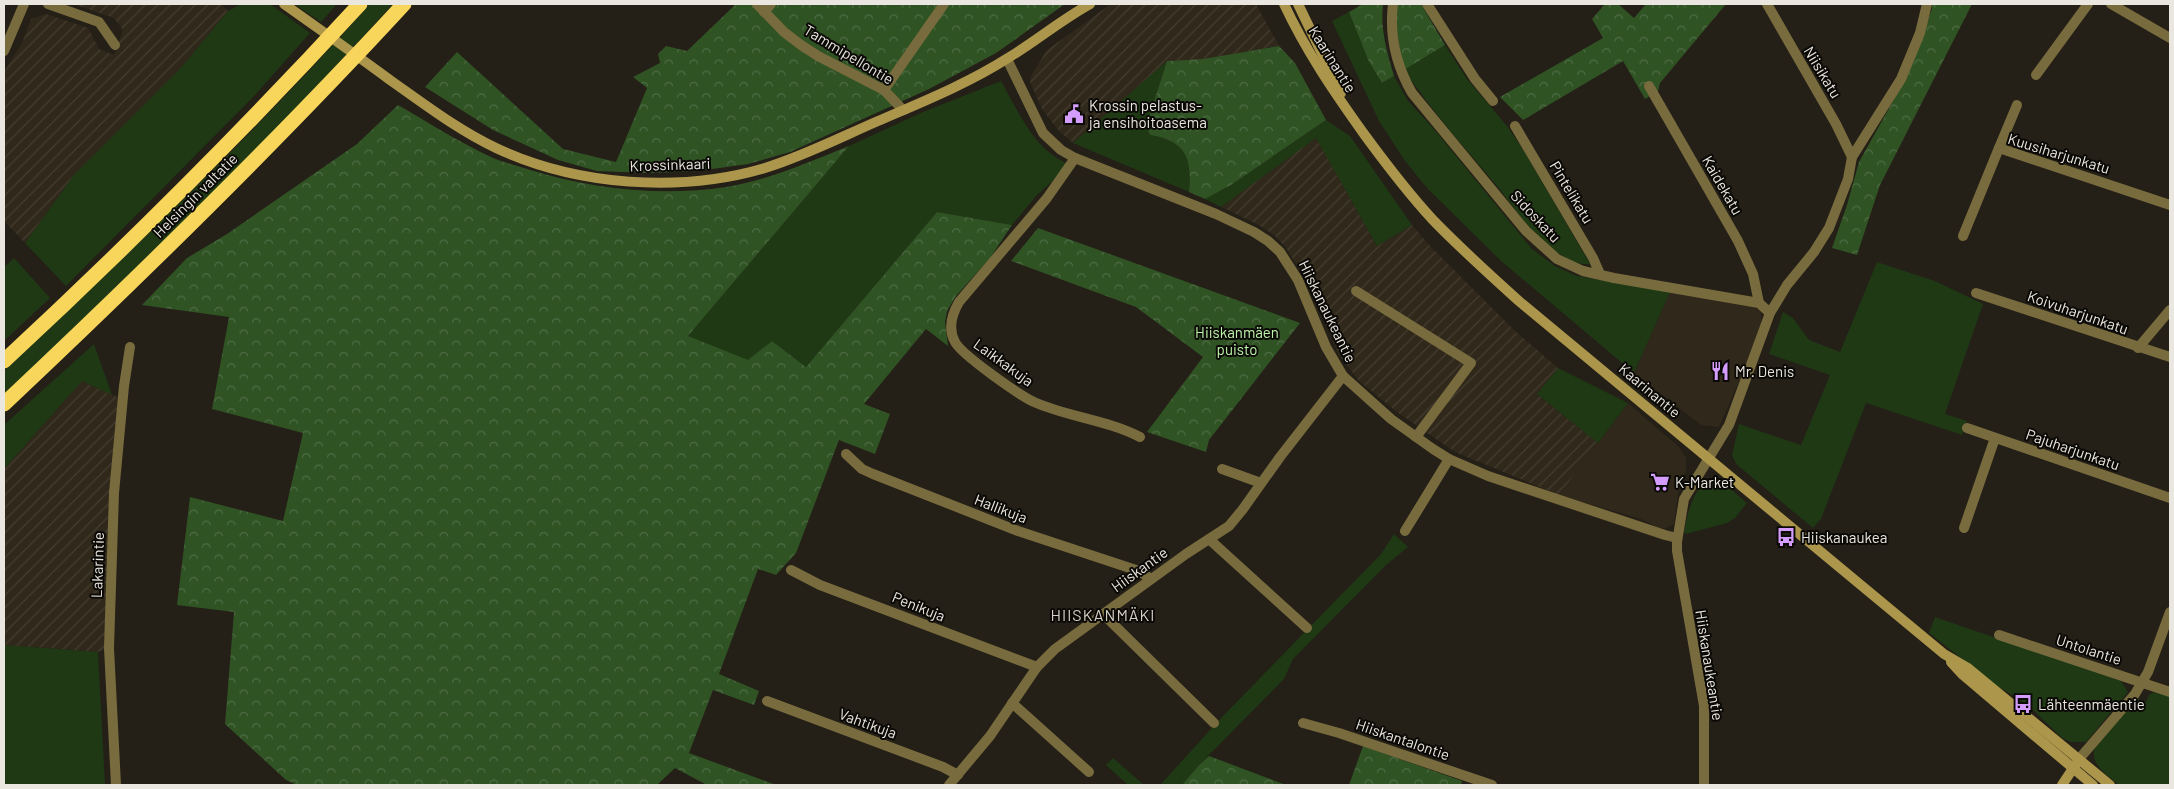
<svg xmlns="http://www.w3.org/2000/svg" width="2174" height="789" font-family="Barlow,sans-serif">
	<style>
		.built { fill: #30281a }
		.industrial { fill: url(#industrial-furrows) }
		.green { fill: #1f3915 }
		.forest { fill: url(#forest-crowns) }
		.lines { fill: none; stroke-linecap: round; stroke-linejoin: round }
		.street { stroke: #786b3e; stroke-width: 10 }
		.secondary { stroke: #ab964b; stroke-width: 10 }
		.highway { stroke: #f8d55b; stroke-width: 15 }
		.labels { text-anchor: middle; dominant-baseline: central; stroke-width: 4; stroke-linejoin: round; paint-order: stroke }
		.street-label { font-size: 15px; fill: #eae7e1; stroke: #0b0906 }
		.poi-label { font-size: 15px; fill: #eae7e1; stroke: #0b0906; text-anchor: start }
		.park-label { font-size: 15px; fill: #bcf4a9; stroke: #0b0906 }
		.neighbourhood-label { font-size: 16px; letter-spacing: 1px; fill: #d7d0c5; stroke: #0b0906 }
	</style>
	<defs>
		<pattern id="industrial-furrows" width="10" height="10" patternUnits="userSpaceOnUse" patternTransform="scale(1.25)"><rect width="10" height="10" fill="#30281a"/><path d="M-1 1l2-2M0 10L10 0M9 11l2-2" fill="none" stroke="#443d30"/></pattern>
		<pattern id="forest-crowns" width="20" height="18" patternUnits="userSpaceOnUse" patternTransform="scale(1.25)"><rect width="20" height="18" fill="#305324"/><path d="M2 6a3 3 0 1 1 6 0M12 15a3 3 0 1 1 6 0" fill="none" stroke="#4e6c44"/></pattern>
	</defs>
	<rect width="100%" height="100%" fill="#241f17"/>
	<g class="built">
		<polygon points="1670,292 1750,305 1760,311 1761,315 1762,329 1719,427 1701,425 1634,373"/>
		<polygon points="1628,403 1680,448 1686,458 1686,472 1678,494 1674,524 1666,528 1659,528 1641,519 1559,495"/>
	</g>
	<g class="industrial">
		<polygon points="73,4 221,4 228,11 179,70 74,175 25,243 4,221 4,72 23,41 31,19 46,14 88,28 99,49 114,55 123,30 114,18"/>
		<polygon points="1111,4 1256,4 1279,46 1203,59 1167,61 1073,143 1059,131 1042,109 1030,82 1031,76 1047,50"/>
		<polygon points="1316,137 1377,246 1412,225 1430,246 1515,331 1558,368 1537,394 1598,443 1559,495 1455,452 1397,412 1359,381 1339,355 1311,288 1285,246 1274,235 1259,225 1221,207"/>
		<polygon points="82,381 122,399 109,648 98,652 4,645 4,469"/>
	</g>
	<g class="green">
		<polygon points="241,4 270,4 310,33 256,94 66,286 25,243 74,175 179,70 228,11"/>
		<polygon points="294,4 337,4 321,22"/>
		<path d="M370 4H393L258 150 4 395V371C130 253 255 133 370 4Z"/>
		<polygon points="1349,12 1369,62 1382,83 1394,76 1408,101 1434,129 1532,249 1555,266 1577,276 1670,292 1634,373 1501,261 1427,188 1405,161 1379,121 1332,21"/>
		<path d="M1445 45 1467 79 1507 126 1524 151 1590 264C1575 266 1561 255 1549 247 1529 231 1513 206 1497 186 1465 148 1432 111 1404 70Z"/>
		<path d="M1167 61 1146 126 1150 135C1186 141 1192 158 1189 192L1073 143Z"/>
		<path d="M1001 81C1019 112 1032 147 1066 163L1059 175 1036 196 1012 225 937 212 806 367 772 341 748 361 688 336 849 146 923 112Z"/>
		<polygon points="1326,120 1350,136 1412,225 1377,246 1316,138 1221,207 1205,199 1231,185"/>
		<polygon points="14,258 50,298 4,341 4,267"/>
		<polygon points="1877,262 1935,281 1983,304 1945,414 1967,421 1962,435 1866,403 1821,519 1813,528 1736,464 1732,455 1739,424 1801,445 1830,375 1769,354 1783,312 1793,318 1809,340 1840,352"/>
		<polygon points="94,344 112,395 82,381 4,469 4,425"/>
		<polygon points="1558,368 1628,403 1598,443 1537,394"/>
		<path d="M1713 481 1726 485 1747 503 1735 518 1727 523 1686 534 1684 532C1687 515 1691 499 1702 484Z"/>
		<polygon points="1394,534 1408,547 1386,565 1293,659 1284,679 1199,765 1182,785 1160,785 1222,717 1381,554"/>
		<polygon points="1935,617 2121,681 2128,692 2086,742 2071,742 2062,738 2033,710 2019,699 1997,686 1929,633"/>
		<polygon points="4,645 98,652 105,785 4,785"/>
		<path d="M2154 692 2170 696V785H2119C2107 775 2089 764 2095 747L2136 698 2146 702 2149 695Z"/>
		<polygon points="1113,758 1144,785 1128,785 1106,765"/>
	</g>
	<g class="forest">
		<polygon points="736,4 1065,4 996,53 929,89 790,152 748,164 698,171 649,173 597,171 558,160 493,130 425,87 457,52 563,149 616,162 647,88 633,77 660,63 658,54 666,46 687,51"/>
		<path d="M1363 4H1383C1380 29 1387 52 1394 76L1382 83 1369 62 1349 12Z"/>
		<polygon points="1397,4 1421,4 1445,45 1404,70 1395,24"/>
		<polygon points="1605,4 1618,4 1634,18 1646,4 1726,4 1660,83 1658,91 1645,99 1623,61 1523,120 1500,97 1603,38 1592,19"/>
		<polygon points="1932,4 1972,4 1880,185 1857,255 1832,248 1847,205 1859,162 1906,78 1932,9"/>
		<path d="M1279 46 1295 63 1326 120 1231 185 1205 199 1189 192C1192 158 1186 141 1150 135L1146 126 1167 61 1203 59Z"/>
		<path d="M398 105C429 123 459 142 491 157 502 162 515 165 527 169 591 189 660 197 726 187 769 180 809 162 849 146L688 336 748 360 772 341 806 367 937 212 1012 225 990 258 956 296 947 311 945 322 948 346 926 329 864 404 890 414 875 454 839 440 796 553 776 575 758 569 719 674 759 691 754 705 713 690 689 753 776 785H707L675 768 657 785H297L286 780 225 724 234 612 177 605 190 497 283 521 303 433 212 409 229 317 142 305 187 258 227 234 357 144Z"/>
		<polygon points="1038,228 1300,323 1209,440 1206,452 1147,432 1203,357 1136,307 1011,261"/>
		<polygon points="1363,746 1462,781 1461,785 1349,785"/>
		<polygon points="1209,756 1286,785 1182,785 1199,765"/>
	</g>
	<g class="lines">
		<g class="street">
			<polyline points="48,4 99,22 115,45"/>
			<polyline points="757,4 784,32 801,45 818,56 884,90 903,110"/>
			<path d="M1393 4C1389 36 1396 65 1412 93L1526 231 1557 259 1583 271 1614 278 1759 303 1770 313"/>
			<polyline points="1427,4 1475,79 1493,101"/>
			<polyline points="1767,4 1836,124 1852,157"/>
			<polyline points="2111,4 2170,38"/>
			<polyline points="764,12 771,4"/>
			<polyline points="4,51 24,4"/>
			<polyline points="1007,59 1043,133 1061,150 1075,158 1216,214 1254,232 1268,241 1280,252 1298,280 1326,347 1343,376 1391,419 1433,449 1449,459 1488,476 1665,535 1677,538 1677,551 1704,706 1704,785"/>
			<polyline points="2036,75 2088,4"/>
			<polyline points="1649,86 1738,241 1753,274 1759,303"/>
			<polyline points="884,90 944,4"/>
			<polyline points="1515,126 1593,258 1600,274"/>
			<polyline points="1999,148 2017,105"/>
			<path d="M1075 158 1047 198 959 302C952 314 948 329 955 342 962 355 1019 395 1034 402 1068 417 1107 420 1140 437"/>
			<polyline points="1963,236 1999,148 2170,205"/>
			<polyline points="1356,291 1471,363 1416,437"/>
			<polyline points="1976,293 2170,357"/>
			<polyline points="2138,348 2170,310"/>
			<polyline points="1967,428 2170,498"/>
			<polyline points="846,454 862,469 873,474 1018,531 1139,571 1151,579"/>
			<polyline points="1222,469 1261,483"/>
			<polyline points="1964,528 1995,438"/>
			<polyline points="1405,531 1449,459"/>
			<polyline points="1210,540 1307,628"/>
			<polyline points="1677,542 1684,499 1729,425 1770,313 1787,285 1814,252 1829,228 1848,179 1852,157 1901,79 1920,33 1927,4"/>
			<polyline points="791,570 820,585 1037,667"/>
			<polyline points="1103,614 1214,723"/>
			<polyline points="1999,635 2170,692"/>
			<polyline points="767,701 943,767 958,775"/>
			<polyline points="1012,703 1089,772"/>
			<polyline points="1303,723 1339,733 1492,785"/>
			<polyline points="2079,759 2135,694 2148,672 2170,612"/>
			<polyline points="116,785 109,648 114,493 124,386 130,347"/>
			<polyline points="949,785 990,736 1037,667 1055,649 1186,554 1229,526 1243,509 1280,457 1343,376"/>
		</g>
		<g class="secondary">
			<path d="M284 4C319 29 355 54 390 80 424 104 458 130 496 148 577 186 680 193 765 168 804 156 841 137 878 121 922 102 967 84 1008 58 1036 41 1061 20 1090 4"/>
			<path d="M1284 4C1306 51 1334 92 1364 134 1386 164 1408 193 1433 220 1461 249 1490 275 1520 302L1944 654 1968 668 2110 785"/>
			<polyline points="1298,4 1341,93"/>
			<polyline points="1951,662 1963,675 2093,785"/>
			<polyline points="2062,785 2076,764"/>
		</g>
		<g class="highway">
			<path d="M4 361C127 247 246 128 360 4"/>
			<path d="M4 404C141 275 276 143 404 4"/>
		</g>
	</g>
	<defs>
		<g id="civic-bare" transform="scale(1.5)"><path d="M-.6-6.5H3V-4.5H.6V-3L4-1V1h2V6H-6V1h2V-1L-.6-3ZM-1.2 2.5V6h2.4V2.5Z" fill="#d49cfc" stroke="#0b0906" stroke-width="2.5" paint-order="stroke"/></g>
		<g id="restaurant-bare" transform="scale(1.5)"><path d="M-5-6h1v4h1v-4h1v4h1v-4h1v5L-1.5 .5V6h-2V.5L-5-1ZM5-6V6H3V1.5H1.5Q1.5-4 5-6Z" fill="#d49cfc" stroke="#0b0906" stroke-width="2.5" paint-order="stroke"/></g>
		<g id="supermarket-bare" transform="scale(1.5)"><path d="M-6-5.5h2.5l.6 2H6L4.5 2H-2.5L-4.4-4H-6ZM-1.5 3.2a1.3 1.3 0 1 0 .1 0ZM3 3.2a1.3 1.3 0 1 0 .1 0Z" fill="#d49cfc" stroke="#0b0906" stroke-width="2.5" paint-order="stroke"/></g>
		<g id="bus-bare" transform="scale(1.5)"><path d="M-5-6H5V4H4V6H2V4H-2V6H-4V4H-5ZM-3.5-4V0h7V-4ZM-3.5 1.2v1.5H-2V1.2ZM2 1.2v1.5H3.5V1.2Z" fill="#d49cfc" stroke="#0b0906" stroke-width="2.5" paint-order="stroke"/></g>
	</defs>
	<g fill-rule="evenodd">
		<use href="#civic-bare" x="1074" y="114"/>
		<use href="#restaurant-bare" x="1720" y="371"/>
		<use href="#supermarket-bare" x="1660" y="482"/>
		<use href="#bus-bare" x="1786" y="537"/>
		<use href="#bus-bare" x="2023" y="704"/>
	</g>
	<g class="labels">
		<g class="street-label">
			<text transform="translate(849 54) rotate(31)">Tammipellontie</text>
			<text transform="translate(1333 59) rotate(58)">Kaarinantie</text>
			<text transform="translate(1823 72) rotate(59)">Niisikatu</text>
			<text transform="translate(2059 153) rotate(17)">Kuusiharjunkatu</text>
			<text transform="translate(670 164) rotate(-2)">Krossinkaari</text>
			<text transform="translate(1723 185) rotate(60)">Kaidekatu</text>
			<text transform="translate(1572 192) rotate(59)">Pintelikatu</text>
			<text transform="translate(195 195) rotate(-45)">Helsingin valtatie</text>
			<text transform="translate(1536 216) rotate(47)">Sidoskatu</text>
			<text transform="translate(1328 311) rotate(64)">Hiiskanaukeantie</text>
			<text transform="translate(2078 312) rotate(19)">Koivuharjunkatu</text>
			<text transform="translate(1004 362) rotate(36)">Laikkakuja</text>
			<text transform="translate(1650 390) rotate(40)">Kaarinantie</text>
			<text transform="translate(2073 449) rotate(19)">Pajuharjunkatu</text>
			<text transform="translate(1001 508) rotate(21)">Hallikuja</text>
			<text transform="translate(97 565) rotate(-88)">Lakarintie</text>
			<text transform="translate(1139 569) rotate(-36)">Hiiskantie</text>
			<text transform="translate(919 606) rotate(22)">Penikuja</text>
			<text transform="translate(2089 649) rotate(18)">Untolantie</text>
			<text transform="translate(1710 665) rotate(81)">Hiiskanaukeantie</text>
			<text transform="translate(868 723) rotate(20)">Vahtikuja</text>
			<text transform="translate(1403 739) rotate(19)">Hiiskantalontie</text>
		</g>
		<g class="poi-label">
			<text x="1089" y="105">Krossin pelastus-<tspan x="1089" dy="17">ja ensihoitoasema</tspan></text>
			<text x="1735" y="371">Mr. Denis</text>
			<text x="1675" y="482">K-Market</text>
			<text x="1801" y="537">Hiiskanaukea</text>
			<text x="2038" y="704">Lähteenmäentie</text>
		</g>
		<g class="park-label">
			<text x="1237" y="332">Hiiskanmäen<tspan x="1237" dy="17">puisto</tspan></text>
		</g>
		<g class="neighbourhood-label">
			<text x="1103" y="614">HIISKANMÄKI</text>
		</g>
	</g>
	<rect width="2174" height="789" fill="none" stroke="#eae7e1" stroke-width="10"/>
</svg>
